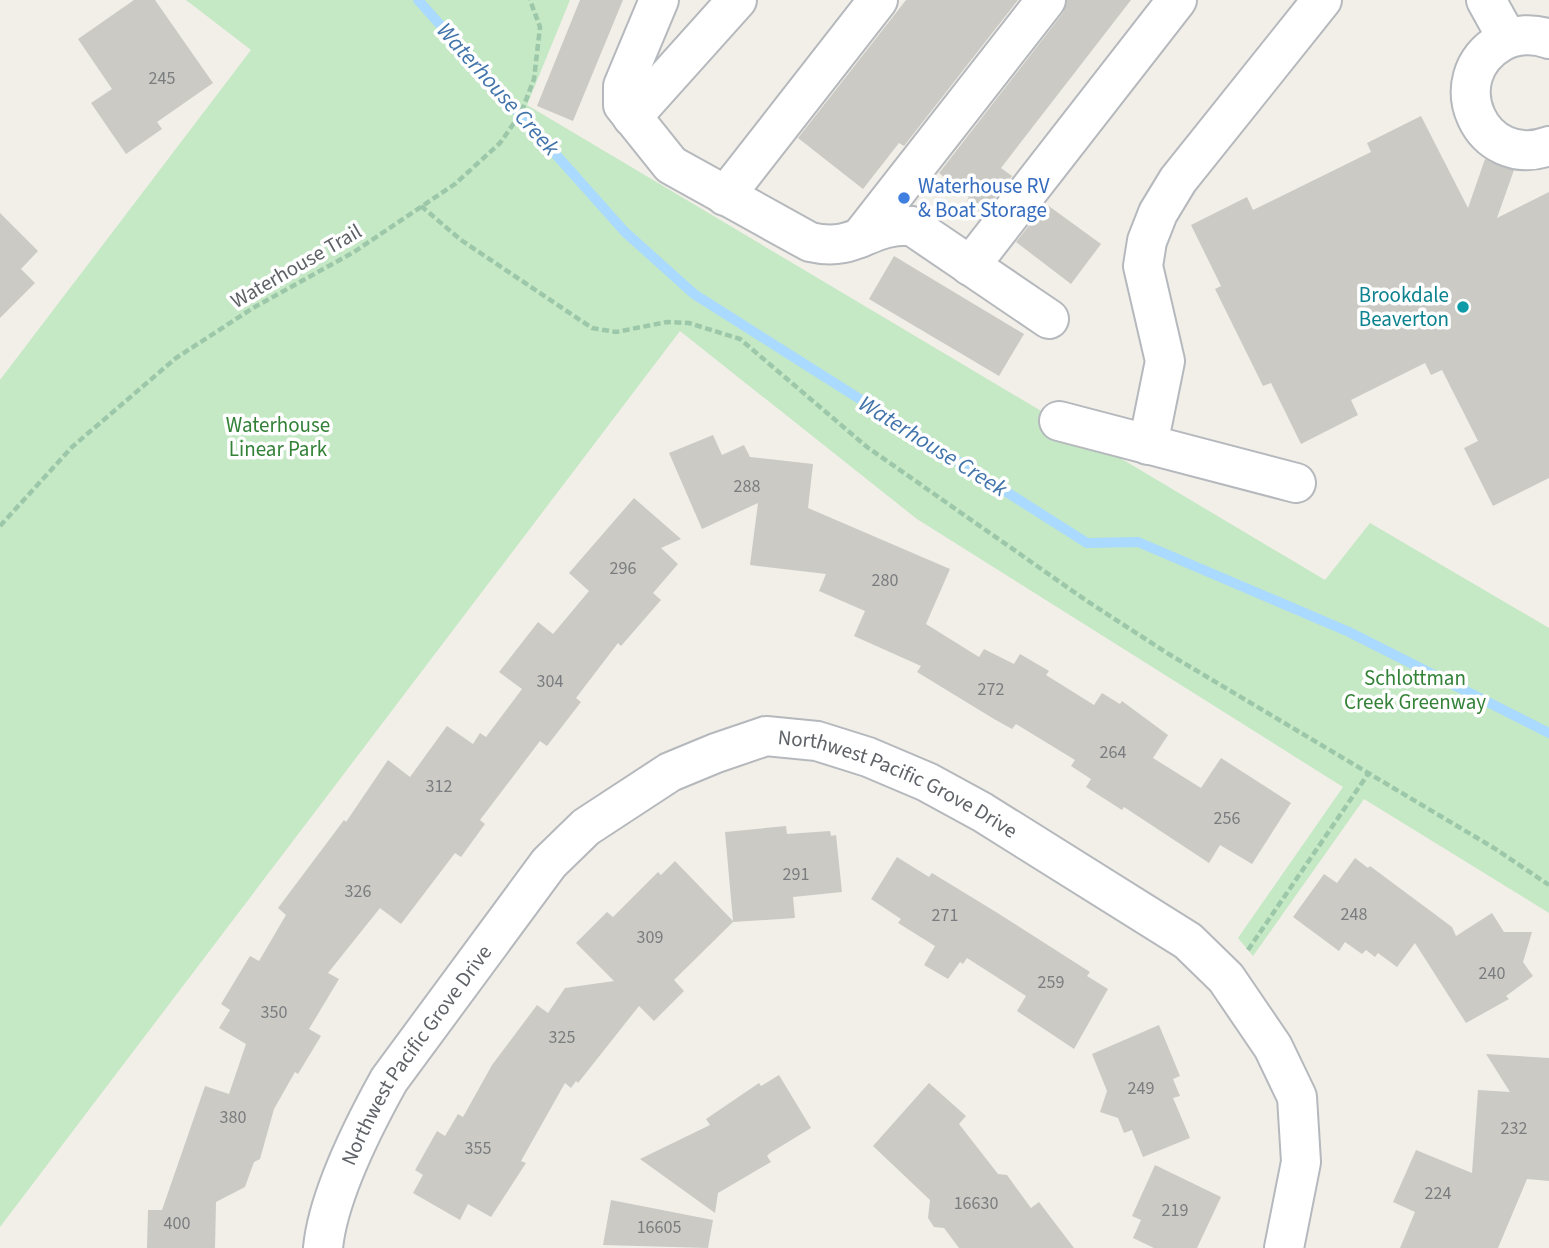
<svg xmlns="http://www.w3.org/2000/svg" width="1549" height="1248" font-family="'Source Sans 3',sans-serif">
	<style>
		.green { fill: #c5e8c5 }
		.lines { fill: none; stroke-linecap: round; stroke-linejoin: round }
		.stream { stroke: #aadaff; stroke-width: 10 }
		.building { fill: #cccac5 }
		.minor-casing { stroke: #b5b8bc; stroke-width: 42 }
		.path { stroke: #9cc7a9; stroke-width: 4.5; stroke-dasharray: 7 3.5; stroke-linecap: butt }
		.minor { stroke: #fff; stroke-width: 38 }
		.shop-dot { fill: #3f7fe0; stroke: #fff; stroke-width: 2.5 }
		.culture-dot { fill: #0f9aa8; stroke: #fff; stroke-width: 2.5 }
		.labels { text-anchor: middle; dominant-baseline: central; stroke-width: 7; stroke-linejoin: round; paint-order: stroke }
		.number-label { font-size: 18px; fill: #7a7d7f }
		.shop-label { font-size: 21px; fill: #366cbe; stroke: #fff; text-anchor: start }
		.street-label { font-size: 21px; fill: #5f6368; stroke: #fff }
		.culture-label { font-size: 21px; fill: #0d838f; stroke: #fff; text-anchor: end }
		.park-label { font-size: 21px; fill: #348238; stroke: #fff }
		.water-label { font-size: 23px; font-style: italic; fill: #4174aa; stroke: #fff }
	</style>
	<rect width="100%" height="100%" fill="#f1efe8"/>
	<polygon class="green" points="186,0 570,0 527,105 1325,580 1370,523 1549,628 1549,913 1364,799 1253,956 1238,938 1343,787 917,519 680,331 0,1227 0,380 251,50"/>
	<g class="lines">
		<polyline class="stream" points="418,0 625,232 694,294 1087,543 1138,542 1349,632 1549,733"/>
	</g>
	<g class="building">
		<polygon points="134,0 155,0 213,83 157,122 162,129 126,154 91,103 112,89 78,39"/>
		<polygon points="580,0 623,0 573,121 537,106"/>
		<polygon points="906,0 1018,0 904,146 899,143 863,189 798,138"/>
		<polygon points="1067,0 1131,0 1001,168 1012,176 983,214 967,201 969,197 939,173 1063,13"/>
		<polygon points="1421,116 1468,208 1485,159 1514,170 1497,218 1549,192 1549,478 1493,506 1464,448 1478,441 1442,370 1431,375 1425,363 1351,400 1358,415 1301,444 1271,383 1263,386 1215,289 1221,286 1191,225 1247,197 1253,210 1371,152 1367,143"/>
		<polygon points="1046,204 1101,244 1071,284 1016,242"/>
		<polygon points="0,213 38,251 21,269 35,283 0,318"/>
		<polygon points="894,256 1024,334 999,376 869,299"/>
		<polygon points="713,435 722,455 744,445 750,457 813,464 808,508 950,569 926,624 979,657 984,649 1014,664 1020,654 1049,671 1046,675 1094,705 1102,693 1120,704 1122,701 1168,735 1153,758 1201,788 1221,758 1291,803 1252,864 1220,845 1209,863 1124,807 1122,810 1086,787 1091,779 1071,766 1075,760 1016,724 1012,729 994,719 917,672 921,666 854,636 865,611 819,591 826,574 750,565 758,503 702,529 669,453"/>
		<polygon points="634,498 681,539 661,548 678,564 653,593 661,600 621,646 618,643 576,698 581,702 547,746 540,741 480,820 485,824 461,857 455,853 401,924 380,908 328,973 339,979 309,1029 321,1036 298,1074 295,1072 274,1109 260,1159 254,1162 245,1187 216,1202 215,1248 147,1248 148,1210 162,1210 205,1086 229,1094 246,1044 219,1028 230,1010 221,1004 250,956 259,961 286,915 278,908 344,820 346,822 388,760 410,777 447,726 473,744 480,733 486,737 522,689 499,672 538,622 553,634 589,591 569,573"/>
		<polygon points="786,826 787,834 830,831 831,836 836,835 842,892 793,897 795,918 733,922 674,980 684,991 654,1021 639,1006 578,1083 576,1081 571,1088 565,1083 521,1161 526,1163 491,1217 468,1204 460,1220 413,1193 423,1175 415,1170 437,1131 445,1136 458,1114 463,1117 492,1065 537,1005 548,1013 565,988 614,981 576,943 607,912 613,917 658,872 661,875 675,861 733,921 725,832"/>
		<polygon points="897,857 929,877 932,873 996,912 1090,972 1087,976 1108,989 1074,1049 1017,1011 1026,996 967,958 963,964 960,962 948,979 924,965 935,946 898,923 901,919 871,899"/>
		<polygon points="1355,858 1368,868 1370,866 1452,927 1456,936 1492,913 1504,932 1532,932 1523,962 1533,976 1506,996 1509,999 1466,1023 1415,943 1397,967 1378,953 1375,957 1366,950 1362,954 1345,942 1339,951 1293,917 1324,874 1337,883"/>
		<polygon points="1159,1025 1180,1076 1173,1079 1180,1096 1173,1098 1190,1138 1143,1157 1132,1130 1124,1133 1118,1118 1100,1112 1107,1091 1092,1054"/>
		<polygon points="1486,1054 1549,1058 1549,1181 1527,1179 1498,1248 1400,1248 1415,1212 1393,1202 1416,1150 1472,1173 1478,1090 1510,1092"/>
		<polygon points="779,1075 811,1128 770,1153 767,1156 771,1162 718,1193 715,1213 640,1159 710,1125 706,1119 759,1083 761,1086"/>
		<polygon points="929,1083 966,1116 959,1124 998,1174 1007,1175 1031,1208 1039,1202 1074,1248 959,1248 944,1228 934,1227 928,1218 930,1200 873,1146"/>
		<polygon points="1155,1165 1221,1197 1197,1248 1154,1248 1133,1238 1141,1220 1132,1216"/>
		<polygon points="611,1200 713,1220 708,1248 603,1245"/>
	</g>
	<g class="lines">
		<g class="minor-casing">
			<g id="minor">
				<path d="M659 0 623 86V105L671 165 810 242C858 253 867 223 912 226L1049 319"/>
				<polyline points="1486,0 1507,38"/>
				<path d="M1549 39C1534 33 1515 34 1501 42 1439 78 1481 171 1549 146"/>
				<polyline points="632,117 737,0"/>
				<polyline points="725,196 878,0"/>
				<polyline points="860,238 1046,0"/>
				<polyline points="970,266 1177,0"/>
				<polyline points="1059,421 1296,483"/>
				<polyline points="1148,445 1165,361 1143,266 1147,241 1158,213 1178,180 1322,0"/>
				<path id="s1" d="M323 1248C328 1196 364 1125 389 1080L549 863 586 827 670 772 716 753 766 736 817 741 868 757 927 782 982 812 1188 941 1226 978 1273 1047 1297 1097 1301 1162 1284 1248"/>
			</g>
		</g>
		<g class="path">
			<polyline points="421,206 461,240 592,328 616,332 667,322 689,323 740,339 867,447 1087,601 1167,653 1494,848 1549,885"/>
			<polyline points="0,526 72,447 176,358 253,308 354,252 455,184 500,143 521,113 534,79 540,27 530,0"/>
			<polyline points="1248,950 1368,774"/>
		</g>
		<use href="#minor" class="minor"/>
	</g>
	<circle class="shop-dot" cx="904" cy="198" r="7"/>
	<circle class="culture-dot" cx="1463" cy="307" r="7"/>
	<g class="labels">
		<g class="number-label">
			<text x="162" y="78">245</text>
			<text x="747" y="486">288</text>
			<text x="623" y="568">296</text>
			<text x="885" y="580">280</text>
			<text x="550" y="681">304</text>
			<text x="991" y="689">272</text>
			<text x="1113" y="752">264</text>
			<text x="439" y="786">312</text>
			<text x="1227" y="818">256</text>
			<text x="796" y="874">291</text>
			<text x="358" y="891">326</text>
			<text x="1354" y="914">248</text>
			<text x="945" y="915">271</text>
			<text x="650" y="937">309</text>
			<text x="1492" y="973">240</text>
			<text x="1051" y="982">259</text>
			<text x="274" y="1012">350</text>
			<text x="562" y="1037">325</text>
			<text x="1141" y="1088">249</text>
			<text x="233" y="1117">380</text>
			<text x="1514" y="1128">232</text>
			<text x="478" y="1148">355</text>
			<text x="1438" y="1193">224</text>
			<text x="976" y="1203">16630</text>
			<text x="1175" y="1210">219</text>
			<text x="177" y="1223">400</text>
			<text x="659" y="1227">16605</text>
		</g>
		<g class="shop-label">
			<text x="918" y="186">Waterhouse RV<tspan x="918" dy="24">&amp; Boat Storage</tspan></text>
		</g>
		<g class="street-label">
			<text transform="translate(296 266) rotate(-30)">Waterhouse Trail</text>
			<text stroke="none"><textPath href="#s1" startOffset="847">Northwest Pacific Grove Drive</textPath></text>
			<text stroke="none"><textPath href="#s1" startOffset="217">Northwest Pacific Grove Drive</textPath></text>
		</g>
		<g class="culture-label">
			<text x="1449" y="295">Brookdale<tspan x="1449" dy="24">Beaverton</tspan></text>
		</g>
		<g class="park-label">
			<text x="278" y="425">Waterhouse<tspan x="278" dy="24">Linear Park</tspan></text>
			<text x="1415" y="678">Schlottman<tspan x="1415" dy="24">Creek Greenway</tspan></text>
		</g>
		<g class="water-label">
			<text transform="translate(498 89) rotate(48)">Waterhouse Creek</text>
			<text transform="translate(933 446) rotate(32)">Waterhouse Creek</text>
		</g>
	</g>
</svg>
